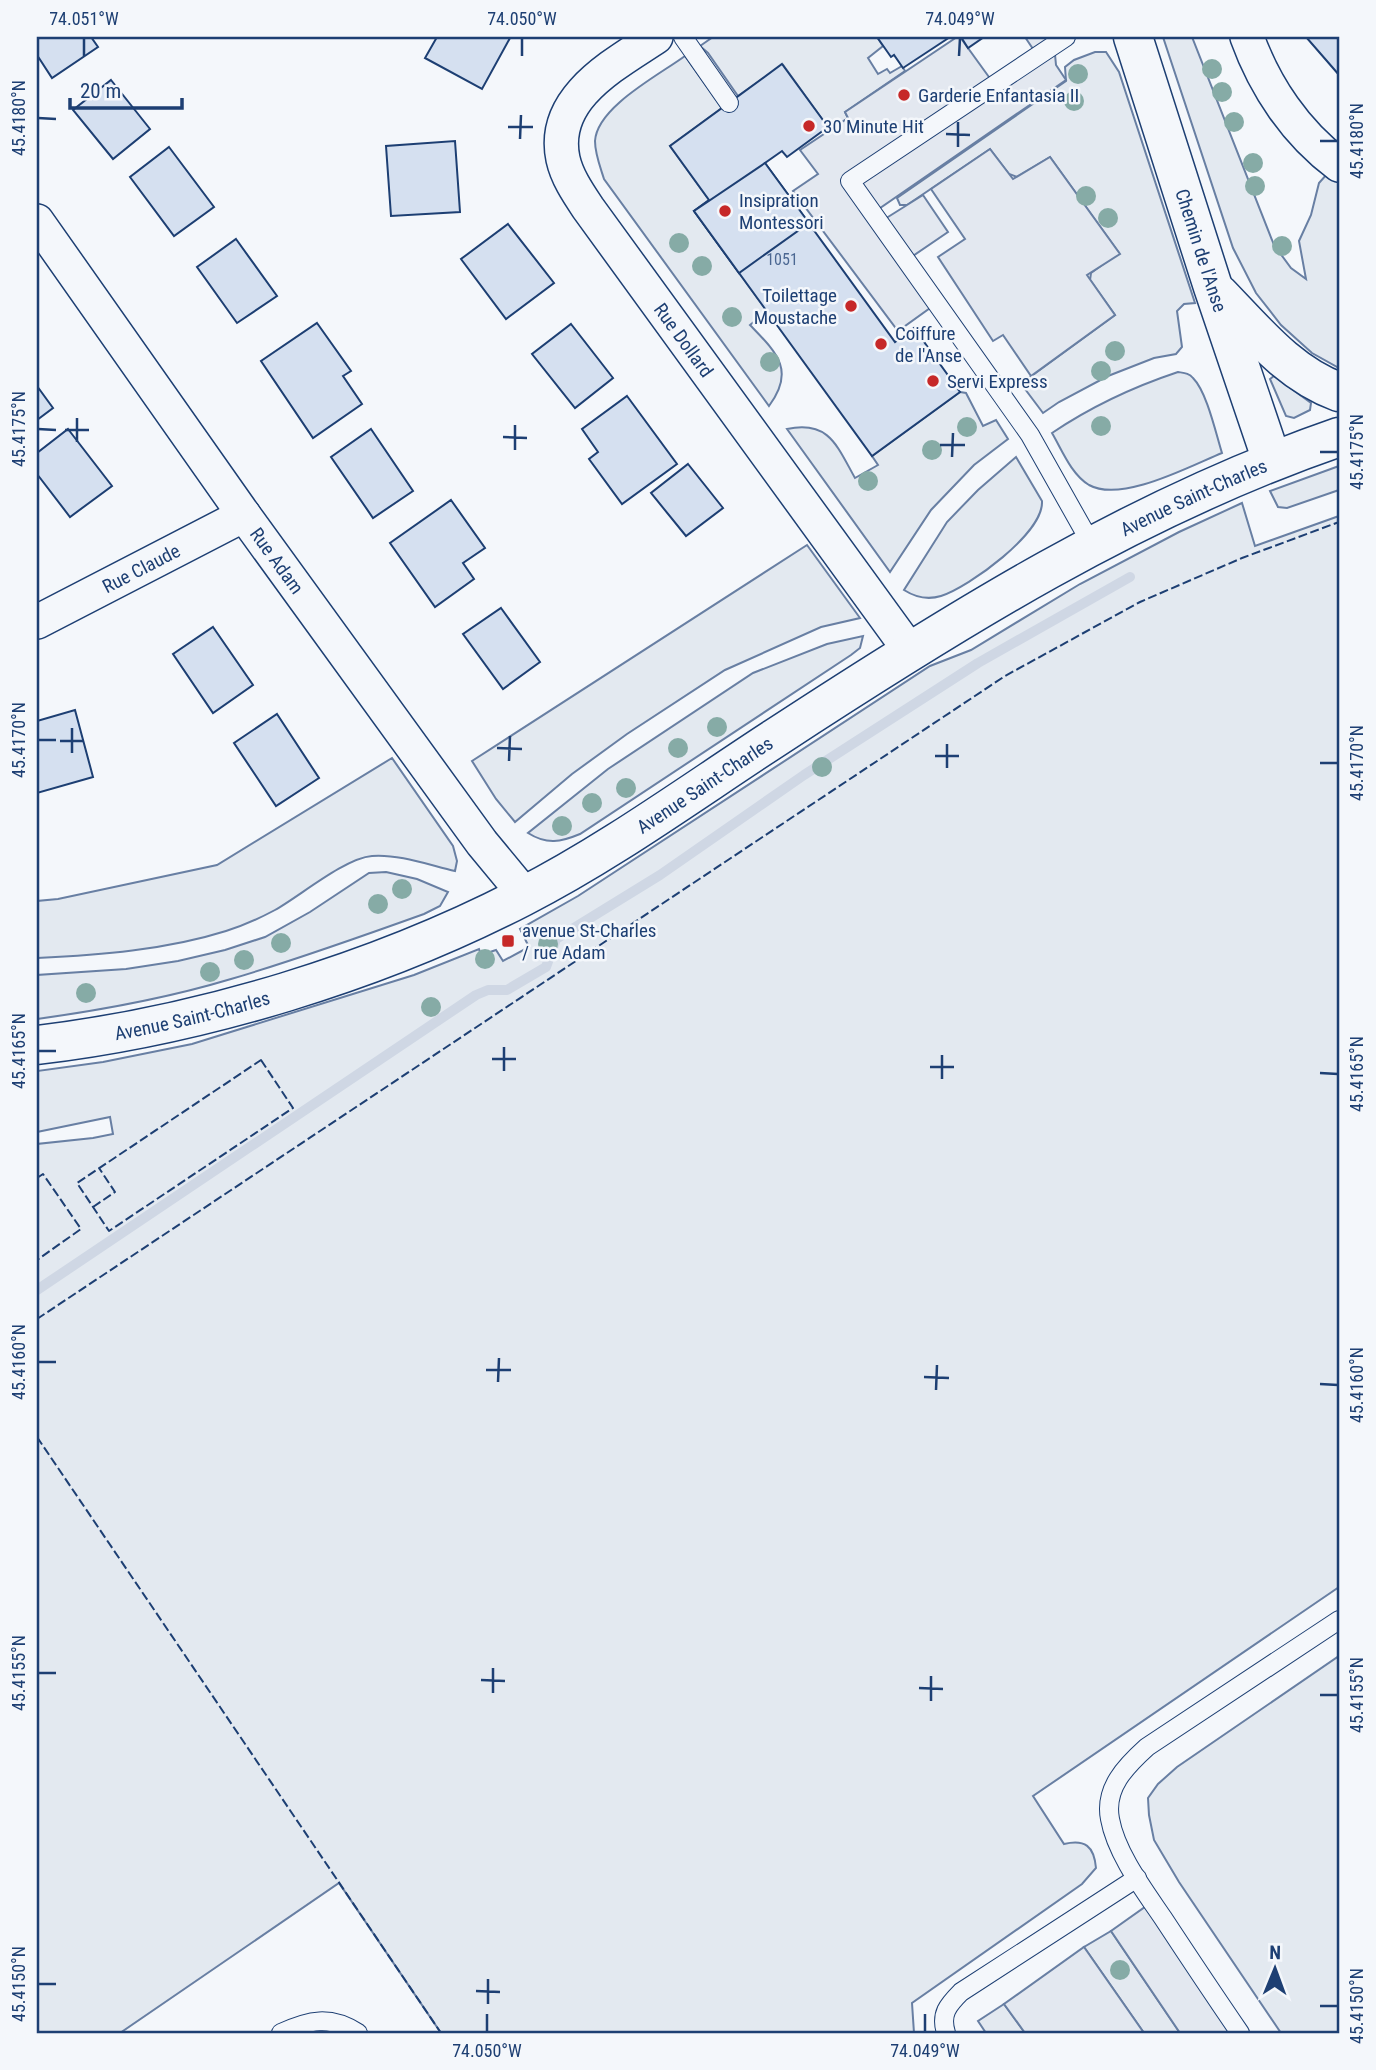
<svg xmlns="http://www.w3.org/2000/svg" width="1376" height="2070" font-family="'Roboto Condensed',sans-serif">
	<style>
		.green { fill: #e3e9f0; stroke: #687fa3; stroke-width: 2 }
		.parking { fill: #e3e8f0; stroke: #687fa3; stroke-width: 2 }
		.lines { fill: none; stroke-linecap: round; stroke-linejoin: round }
		.stream { stroke: #cfd7e4; stroke-width: 10 }
		.building { fill: #d5e0f0; stroke: #1d3f73; stroke-width: 2 }
		.service-casing { stroke: #1d3f73; stroke-width: 20 }
		.minor-casing { stroke: #1d3f73; stroke-width: 36 }
		.tertiary-casing { stroke: #1d3f73; stroke-width: 41 }
		.service { stroke: #f4f7fb; stroke-width: 18 }
		.minor { stroke: #f4f7fb; stroke-width: 33 }
		.tertiary { stroke: #f4f7fb; stroke-width: 38 }
		.fence { stroke: #1d3f73; stroke-width: 2; stroke-dasharray: 9 3.5; stroke-linecap: butt }
		.tree { fill: #86aba6 }
		.ticks { fill: none; stroke: #1d3f73; stroke-width: 2.5 }
		.poi-dot { fill: #c62828; stroke: #f4f7fb; stroke-width: 2.5 }
		.labels { text-anchor: middle; dominant-baseline: central; stroke-width: 5; stroke-linejoin: round; paint-order: stroke }
		.number-label { font-size: 16px; fill: #4b6792 }
		.poi-label { font-size: 19px; fill: #1d3f73; stroke: #f4f7fb; text-anchor: start }
		.street-label { font-size: 19px; fill: #1d3f73; stroke: #f4f7fb }
		.neatline { fill: none; stroke: #1d3f73; stroke-width: 2.5 }
		.ticks-label { font-size: 18px; text-anchor: middle; fill: #1d3f73 }
	</style>
	<rect width="100%" height="100%" fill="#f4f7fb"/>
	<g class="green">
		<polygon points="713,37 877,37 883,46 868,58 878,74 887,69 890,73 902,66 905,71 845,112 848,118 830,130 783,65 738,96 708,53 700,46"/>
		<polygon points="1163,37 1192,37 1274,245 1291,268 1306,279 1299,241 1311,215 1319,183 1327,174 1339,181 1339,368 1312,353 1281,325 1256,293 1233,248"/>
		<polygon points="1095,52 1106,52 1119,72 1195,303 1184,304 1177,311 1182,347 1176,354 1154,358 1108,376 1059,402 1043,413 1025,389 1026,380 1115,315 1090,280 1091,273 1119,253 1050,157 1017,177 1009,174 990,149 907,205 900,205 897,198 1066,81 1065,67 1074,60"/>
		<path d="M685 56 722 108 670 146 709 200 694 211 767 311 750 325C776 352 796 370 769 406L604 179C600 166 595 154 595 141 597 107 659 75 685 56Z"/>
		<path d="M1178 372C1184 373 1189 373 1193 378 1207 392 1216 434 1222 453 1190 466 1122 503 1089 485 1071 474 1062 450 1052 433 1092 406 1133 387 1178 372Z"/>
		<polygon points="1274,376 1311,403 1310,410 1294,418 1286,416 1270,379"/>
		<path d="M960 392 966 393 983 426 996 420 1008 439 974 465 931 510 890 572 787 429C829 420 837 446 855 478L878 465 872 456Z"/>
		<path d="M1016 457 1042 501C1044 533 969 587 941 596 928 600 915 597 904 590L947 522 978 490Z"/>
		<polygon points="1339,466 1339,490 1287,508 1278,507 1270,491"/>
		<path d="M1242 503 1255 546 1339 516V1587L1033 1796 1064 1844C1085 1839 1094 1846 1096 1868L1082 1884 912 2003 914 2033H441L339 1883 120 2033H37V1144L93 1138 113 1134 110 1117 37 1132V1071L103 1062 192 1044 414 975 479 949 481 955 496 950 503 961 529 947 520 929 578 896 930 666 971 650 1080 584 1179 532Z"/>
		<polygon points="807,545 860,618 821,627 725,670 627,734 572,774 515,822 496,799 472,761"/>
		<path d="M863 636 860 648 851 655 580 834C561 842 547 845 528 833L608 769 753 673 827 644Z"/>
		<path d="M392 758 453 846 457 861 455 871C429 865 399 854 372 856 345 858 300 896 275 910 260 918 242 926 226 931 166 950 99 955 37 958V901L58 899 217 865Z"/>
		<path d="M386 872 417 879 448 892 440 906 424 914C360 937 296 960 231 979 168 998 102 1010 37 1019V975L126 969 178 961 225 950 265 937 310 912 369 873Z"/>
		<polygon points="1339,1656 1339,2033 1281,2033 1179,1882 1154,1840 1149,1815 1148,1798 1158,1784 1177,1767"/>
		<polygon points="1111,1931 1180,2033 1144,2033 1084,1947"/>
		<polygon points="1004,2004 1025,2033 986,2033 978,2021"/>
	</g>
	<g class="parking">
		<polygon points="957,37 960,37 994,84 1037,55 1025,37 1064,37 1054,44 1056,65 1066,80 873,213 880,222 923,195 948,232 907,260 937,303 898,331 793,191 818,174 800,150 848,118 845,112"/>
		<polygon points="990,149 1013,179 1050,157 1120,254 1087,275 1115,315 1031,376 1003,335 993,341 938,257 965,239 931,189"/>
		<polygon points="1152,1902 1240,2033 1180,2033 1111,1931"/>
		<polygon points="1084,1947 1144,2033 1025,2033 1004,2004"/>
	</g>
	<g class="lines">
		<polyline class="stream" points="37,1290 476,995 488,990 507,990 546,967 556,939 660,875 804,775 978,663 1130,577"/>
	</g>
	<g class="building">
		<polygon points="37,37 91,37 98,47 52,78 37,55"/>
		<polygon points="437,37 507,37 510,38 482,89 425,58"/>
		<polygon points="877,37 950,37 903,68 894,55 891,57"/>
		<polygon points="961,37 984,37 968,48"/>
		<polygon points="1306,37 1339,37 1339,75 1333,68"/>
		<polygon points="782,64 828,127 787,157 782,151 765,163 895,342 914,328 960,392 872,456 694,211 709,200 670,146"/>
		<polygon points="111,80 150,129 113,159 73,110"/>
		<polygon points="455,141 460,212 391,216 386,146"/>
		<polygon points="169,147 214,207 174,236 130,177"/>
		<polygon points="765,163 809,223 739,273 694,211"/>
		<polygon points="508,224 554,283 506,319 461,259"/>
		<polygon points="236,239 277,296 237,323 197,267"/>
		<polygon points="317,323 351,371 343,376 362,404 313,438 261,361"/>
		<polygon points="571,324 613,378 575,408 532,354"/>
		<polygon points="37,386 53,408 37,420"/>
		<polygon points="627,396 677,464 622,504 589,459 598,452 582,429"/>
		<polygon points="68,429 112,486 70,517 37,474 37,453"/>
		<polygon points="371,429 413,491 373,518 331,457"/>
		<polygon points="688,464 723,508 686,536 651,493"/>
		<polygon points="451,500 485,548 463,563 474,579 435,607 390,543"/>
		<polygon points="501,608 540,662 503,689 463,634"/>
		<polygon points="213,627 253,685 213,713 173,654"/>
		<polygon points="75,710 93,777 37,793 37,721"/>
		<polygon points="277,714 319,778 276,806 234,743"/>
	</g>
	<g class="lines">
		<g class="service-casing">
			<g id="service">
				<polyline points="683,37 729,103"/>
				<polyline points="1066,37 850,181 1030,435 1092,545"/>
				<path d="M281 2033C309 2020 330 2015 358 2033"/>
				<path d="M946 2033C940 2014 948 2005 961 1992L1137 1878"/>
				<path d="M1240 2033C1214 1995 1188 1956 1163 1918 1144 1890 1116 1853 1110 1819 1104 1788 1126 1766 1147 1747L1339 1620"/>
			</g>
		</g>
		<g class="minor-casing">
			<g id="minor">
				<path id="s1" d="M656 37C614 65 550 98 563 159 567 177 578 193 588 208L910 651"/>
				<path d="M1247 37C1265 87 1296 133 1339 165"/>
				<path id="s2" d="M37 221 244 515 482 843 525 895"/>
				<path id="s3" d="M37 622 244 515"/>
			</g>
		</g>
		<g class="tertiary-casing">
			<g id="tertiary">
				<path id="s4" d="M1133 37 1213 287 1272 461"/>
				<path d="M1219 294C1255 331 1289 374 1339 392"/>
				<path id="s5" d="M37 1045C199 1026 377 972 522 897 610 852 692 792 775 738 954 621 1136 507 1339 437"/>
			</g>
		</g>
		<use href="#service" class="service"/>
		<use href="#minor" class="minor"/>
		<use href="#tertiary" class="tertiary"/>
		<g class="fence">
			<polygon points="261,1060 293,1108 109,1231 77,1183"/>
			<polyline points="37,1178 43,1174 81,1229 37,1260"/>
			<polyline points="93,1207 115,1192 99,1168"/>
			<polyline points="37,1319 1005,676 1140,602 1242,558 1339,522"/>
			<polyline points="37,1437 441,2033"/>
		</g>
	</g>
	<g class="tree">
		<circle cx="1212" cy="69" r="10"/>
		<circle cx="1078" cy="74" r="10"/>
		<circle cx="1222" cy="92" r="10"/>
		<circle cx="1074" cy="101" r="10"/>
		<circle cx="1234" cy="122" r="10"/>
		<circle cx="1253" cy="163" r="10"/>
		<circle cx="1255" cy="186" r="10"/>
		<circle cx="1086" cy="196" r="10"/>
		<circle cx="1108" cy="218" r="10"/>
		<circle cx="679" cy="243" r="10"/>
		<circle cx="1282" cy="246" r="10"/>
		<circle cx="702" cy="266" r="10"/>
		<circle cx="732" cy="317" r="10"/>
		<circle cx="1115" cy="351" r="10"/>
		<circle cx="770" cy="362" r="10"/>
		<circle cx="1101" cy="371" r="10"/>
		<circle cx="1101" cy="426" r="10"/>
		<circle cx="967" cy="427" r="10"/>
		<circle cx="932" cy="450" r="10"/>
		<circle cx="868" cy="481" r="10"/>
		<circle cx="717" cy="727" r="10"/>
		<circle cx="678" cy="748" r="10"/>
		<circle cx="822" cy="767" r="10"/>
		<circle cx="626" cy="788" r="10"/>
		<circle cx="592" cy="803" r="10"/>
		<circle cx="562" cy="826" r="10"/>
		<circle cx="402" cy="889" r="10"/>
		<circle cx="378" cy="904" r="10"/>
		<circle cx="281" cy="943" r="10"/>
		<circle cx="548" cy="944" r="10"/>
		<circle cx="485" cy="959" r="10"/>
		<circle cx="244" cy="960" r="10"/>
		<circle cx="210" cy="972" r="10"/>
		<circle cx="86" cy="993" r="10"/>
		<circle cx="431" cy="1007" r="10"/>
		<circle cx="1120" cy="1970" r="10"/>
	</g>
	<path class="ticks" d="M84 56V38M522 56V38M959 56 960 38M38 118 56 119M508 127H533M946 134 970 135M520 139 521 115M1320 141H1338M958 147V122M38 429 56 430M65 430H89M503 437 527 438M77 442V418M940 445H965M515 450V425M1320 452H1338M952 457 953 433M38 740H56M60 741H84M497 748 522 749M72 753V728M935 756H959M509 761 510 736M1320 763H1338M947 768V744M38 1051H56M492 1059H516M930 1067H954M504 1071V1047M1320 1073 1338 1074M942 1079V1055M38 1362H56M486 1370H511M924 1377 949 1378M498 1382 499 1358M1320 1384 1338 1385M936 1390 937 1365M38 1673H56M481 1680 505 1681M919 1688 943 1689M493 1693V1668M1320 1695H1338M931 1701V1676M38 1984H56M476 1991 500 1992M488 2004V1979M1320 2006H1338M487 2032V2014M925 2032V2014"/>
	<g class="poi-dot">
		<circle cx="904" cy="95" r="7"/>
		<circle cx="809" cy="126" r="7"/>
		<circle cx="725" cy="211" r="7"/>
		<circle cx="851" cy="306" r="7"/>
		<circle cx="881" cy="344" r="7"/>
		<circle cx="933" cy="381" r="7"/>
		<rect x="501" y="934" width="14" height="14" rx="3.5"/>
	</g>
	<g class="labels">
		<g class="number-label">
			<text x="782" y="259">1051</text>
		</g>
		<g class="poi-label">
			<text x="918" y="95">Garderie Enfantasia II</text>
			<text x="823" y="126">30 Minute Hit</text>
			<text x="739" y="200">Insipration<tspan x="739" dy="22">Montessori</tspan></text>
			<text x="837" y="295" text-anchor="end">Toilettage<tspan x="837" dy="22">Moustache</tspan></text>
			<text x="895" y="333">Coiffure<tspan x="895" dy="22">de l'Anse</tspan></text>
			<text x="947" y="381">Servi Express</text>
			<text x="522" y="930">avenue St-Charles<tspan x="522" dy="22">/ rue Adam</tspan></text>
		</g>
		<g class="street-label">
			<text stroke="none"><textPath href="#s4" startOffset="224">Chemin de l'Anse</textPath></text>
			<text stroke="none"><textPath href="#s1" startOffset="383">Rue Dollard</textPath></text>
			<text stroke="none"><textPath href="#s5" startOffset="1292">Avenue Saint-Charles</textPath></text>
			<text stroke="none"><textPath href="#s2" startOffset="416">Rue Adam</textPath></text>
			<text stroke="none"><textPath href="#s3" startOffset="117">Rue Claude</textPath></text>
			<text stroke="none"><textPath href="#s5" startOffset="724">Avenue Saint-Charles</textPath></text>
			<text stroke="none"><textPath href="#s5" startOffset="158">Avenue Saint-Charles</textPath></text>
		</g>
	</g>
	<rect width="1376" height="2070" fill="none" stroke="#f4f7fb" stroke-width="77"/>
	<g transform="translate(1275 1969) rotate(1)" stroke="#f4f7fb" stroke-width="5" paint-order="stroke">
	<path d="M0-5L12 26L0 18L-12 26Z" fill="#1d3f73"/>
	<text y="-10" font-size="19" font-weight="bold" text-anchor="middle" fill="#1d3f73">N</text>
	</g>
	<path d="M70 98v10h112v-10" fill="none" stroke="#1d3f73" stroke-width="3.5"/>
	<text x="80" y="98" font-size="21" fill="#1d3f73" stroke="#f4f7fb" stroke-width="5" paint-order="stroke">20 m</text>
	<rect x="38" y="38" width="1300" height="1994" class="neatline"/>
	<g class="ticks-label">
		<text x="84" y="25">74.051°W</text>
		<text x="522" y="25">74.050°W</text>
		<text x="960" y="25">74.049°W</text>
		<text transform="translate(19 118) rotate(-90)" y="6">45.4180°N</text>
		<text transform="translate(1357 141) rotate(-90)" y="6">45.4180°N</text>
		<text transform="translate(19 429) rotate(-90)" y="6">45.4175°N</text>
		<text transform="translate(1357 452) rotate(-90)" y="6">45.4175°N</text>
		<text transform="translate(19 740) rotate(-90)" y="6">45.4170°N</text>
		<text transform="translate(1357 763) rotate(-90)" y="6">45.4170°N</text>
		<text transform="translate(19 1051) rotate(-90)" y="6">45.4165°N</text>
		<text transform="translate(1357 1074) rotate(-90)" y="6">45.4165°N</text>
		<text transform="translate(19 1362) rotate(-90)" y="6">45.4160°N</text>
		<text transform="translate(1357 1385) rotate(-90)" y="6">45.4160°N</text>
		<text transform="translate(19 1673) rotate(-90)" y="6">45.4155°N</text>
		<text transform="translate(1357 1695) rotate(-90)" y="6">45.4155°N</text>
		<text transform="translate(19 1984) rotate(-90)" y="6">45.4150°N</text>
		<text transform="translate(1357 2006) rotate(-90)" y="6">45.4150°N</text>
		<text x="487" y="2057">74.050°W</text>
		<text x="925" y="2057">74.049°W</text>
	</g>
</svg>
